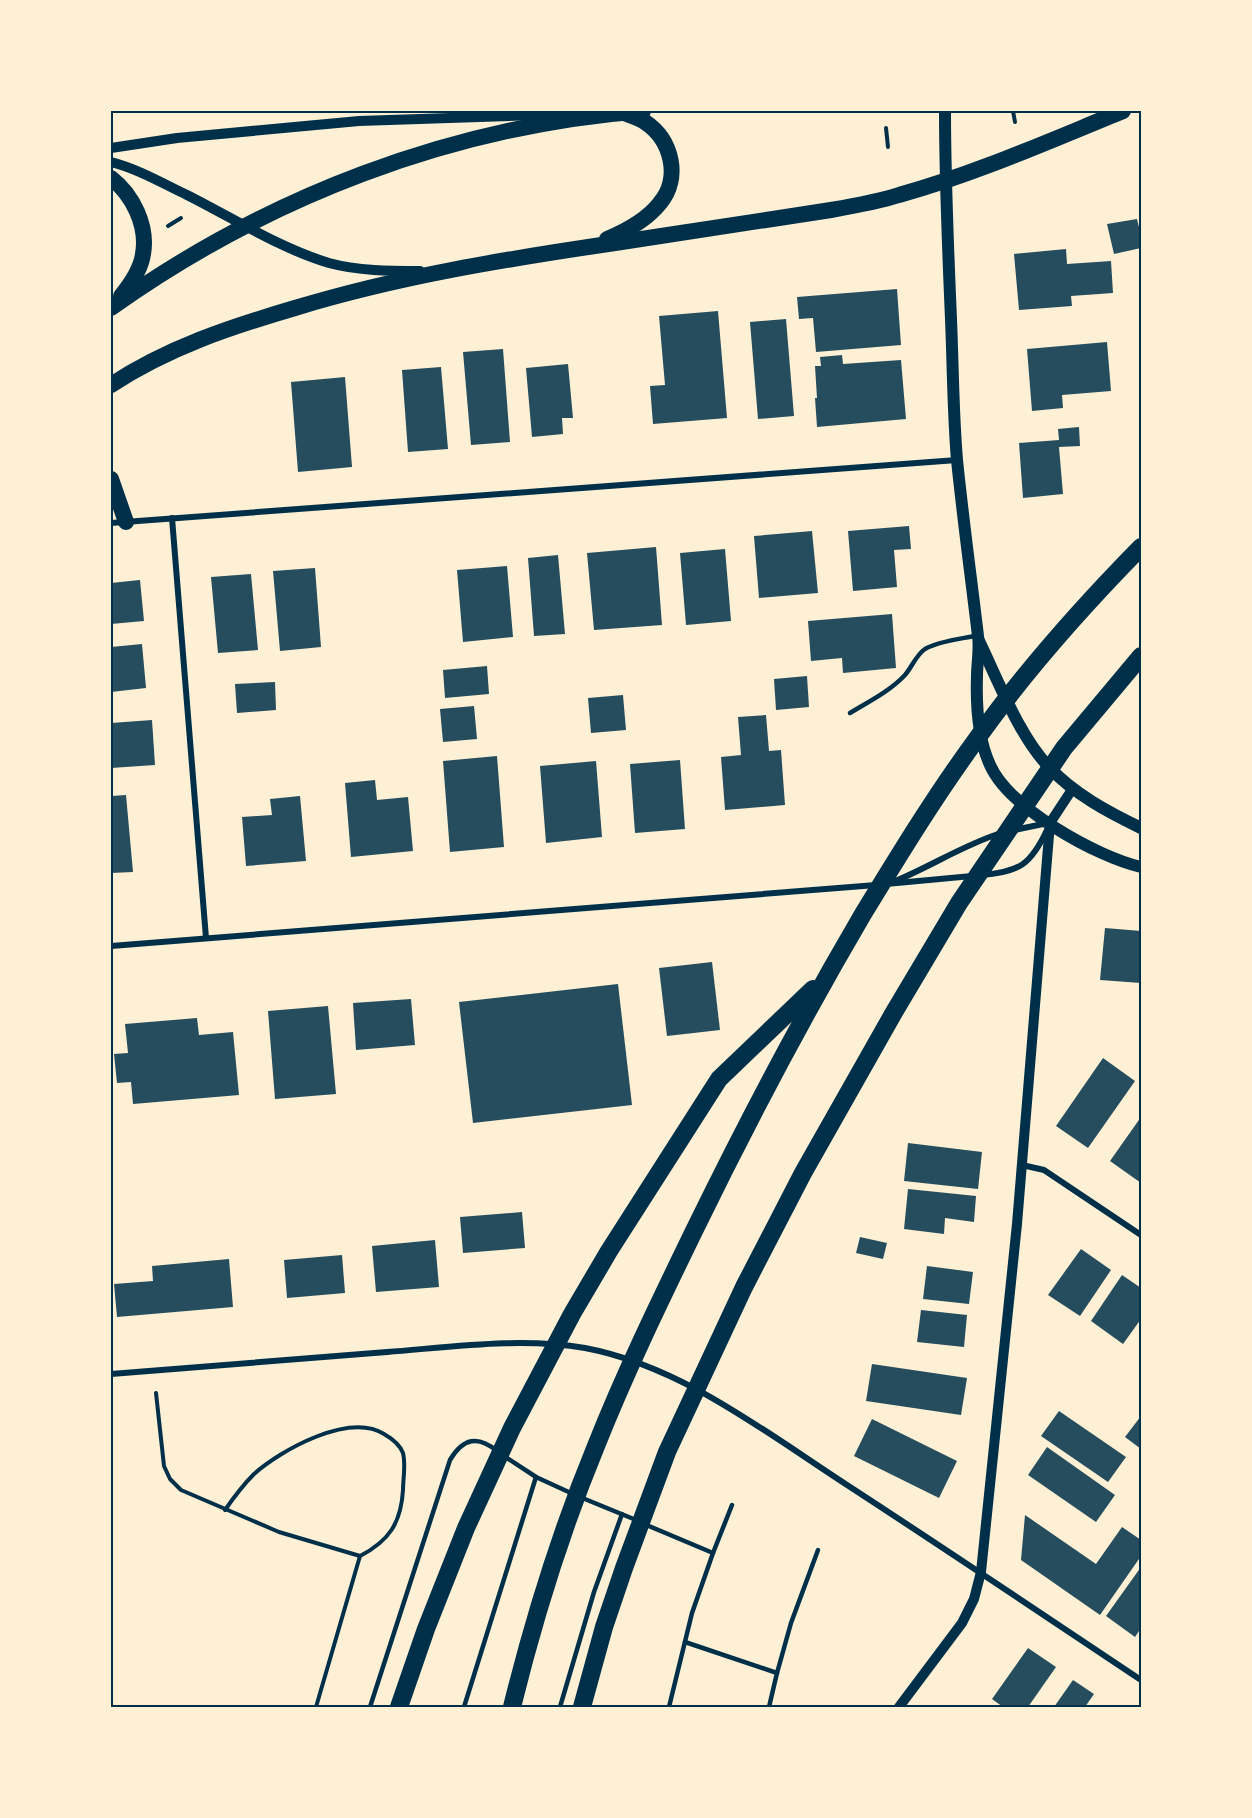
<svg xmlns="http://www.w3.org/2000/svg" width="1252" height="1818" font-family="'PT Sans Narrow',sans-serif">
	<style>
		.building { fill: #264d5e }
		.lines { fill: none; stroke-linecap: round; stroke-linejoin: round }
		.path { stroke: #003049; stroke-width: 4 }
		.service { stroke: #003049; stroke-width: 4.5 }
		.minor { stroke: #003049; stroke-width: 6 }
		.tertiary { stroke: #003049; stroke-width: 10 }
		.secondary { stroke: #003049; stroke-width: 12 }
		.trunk { stroke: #003049; stroke-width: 16 }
		.motorway { stroke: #003049; stroke-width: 18 }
		.neatline { fill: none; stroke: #003049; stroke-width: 2 }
	</style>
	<rect width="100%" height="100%" fill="#fdf0d5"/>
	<g class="building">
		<polygon points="1137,219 1141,235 1141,248 1114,254 1107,224"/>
		<polygon points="1066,249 1067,264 1111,261 1113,293 1071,296 1072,306 1019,310 1014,254"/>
		<polygon points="897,289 901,345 816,352 813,318 799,319 797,297"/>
		<polygon points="718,311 727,418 653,424 650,386 665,385 659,316"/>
		<polygon points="786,319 794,416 758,419 750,322"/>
		<polygon points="1107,342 1111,391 1062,395 1063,408 1032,411 1027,349"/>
		<polygon points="503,349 510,442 471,445 463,352"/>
		<polygon points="842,355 843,364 901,360 906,419 817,427 815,398 817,398 815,366 821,366 820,357"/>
		<polygon points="568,364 573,418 562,418 563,434 532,437 526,368"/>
		<polygon points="441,367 448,449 408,452 402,370"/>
		<polygon points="345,377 352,467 298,472 291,382"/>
		<polygon points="1079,427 1080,446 1059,447 1063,494 1023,498 1019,443 1059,440 1058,429"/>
		<polygon points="909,526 911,549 894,550 897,587 853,591 848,531"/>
		<polygon points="812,531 818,593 759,598 754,536"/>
		<polygon points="656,547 662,625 594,630 587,553"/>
		<polygon points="725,549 731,621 686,625 680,553"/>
		<polygon points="558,555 565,634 534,636 528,558"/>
		<polygon points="507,566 513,637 463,642 457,570"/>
		<polygon points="315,568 321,647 280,651 273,571"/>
		<polygon points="251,574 258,650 218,653 211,577"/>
		<polygon points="140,580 144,621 111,624 111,583"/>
		<polygon points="892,614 896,668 843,673 842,658 811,661 808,621"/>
		<polygon points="142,644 146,688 111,692 111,647"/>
		<polygon points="487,666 489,694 445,698 443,670"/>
		<polygon points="807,676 809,707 776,710 774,679"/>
		<polygon points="275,682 276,710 237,713 235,684"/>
		<polygon points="623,695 626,730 591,733 588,698"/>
		<polygon points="474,706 477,739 443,742 440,709"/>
		<polygon points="766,715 769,751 781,750 785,805 725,810 721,757 741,755 738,717"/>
		<polygon points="152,720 155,765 111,768 111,723"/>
		<polygon points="497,756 504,847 450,852 443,761"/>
		<polygon points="680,760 685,829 635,833 630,764"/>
		<polygon points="596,761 602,837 546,843 540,766"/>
		<polygon points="375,780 377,800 408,797 413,851 351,857 345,783"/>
		<polygon points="126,795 133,872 111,873 111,796"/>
		<polygon points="300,796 306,861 246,866 242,817 272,815 270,799"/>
		<polygon points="1105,928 1141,931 1141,983 1100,980"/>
		<polygon points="712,962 720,1030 667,1036 659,968"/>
		<polygon points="618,984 632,1105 473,1123 459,1002"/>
		<polygon points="411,999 415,1045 356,1050 353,1003"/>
		<polygon points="328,1006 336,1094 275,1099 268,1011"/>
		<polygon points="197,1018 199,1035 233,1032 239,1095 133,1104 131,1082 117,1083 114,1054 128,1053 125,1024"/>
		<polygon points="1103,1058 1135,1081 1088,1148 1056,1126"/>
		<polygon points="1141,1117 1141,1183 1110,1161"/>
		<polygon points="908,1143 982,1152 978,1189 904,1181"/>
		<polygon points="908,1189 976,1196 974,1222 945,1218 944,1234 904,1229"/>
		<polygon points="522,1212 525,1248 463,1253 460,1217"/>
		<polygon points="860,1237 887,1243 883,1259 856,1253"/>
		<polygon points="435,1240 439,1287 376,1292 372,1246"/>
		<polygon points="1081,1249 1111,1270 1080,1316 1048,1295"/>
		<polygon points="342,1255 345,1293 287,1298 284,1260"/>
		<polygon points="229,1259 233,1307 117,1317 114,1284 153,1281 152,1266"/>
		<polygon points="927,1266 973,1272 969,1304 923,1299"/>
		<polygon points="1122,1275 1141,1288 1141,1319 1123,1344 1091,1321"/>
		<polygon points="921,1310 967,1315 964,1347 917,1342"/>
		<polygon points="872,1364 967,1378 961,1415 866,1401"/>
		<polygon points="1059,1411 1126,1457 1108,1482 1041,1436"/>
		<polygon points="1141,1416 1141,1449 1125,1437"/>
		<polygon points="872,1419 957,1461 939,1498 854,1456"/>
		<polygon points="1047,1447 1115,1495 1096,1522 1028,1475"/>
		<polygon points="1025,1515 1096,1564 1122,1527 1141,1540 1141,1556 1100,1615 1021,1560"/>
		<polygon points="1141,1567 1141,1628 1135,1637 1106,1616"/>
		<polygon points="1028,1648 1056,1667 1028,1707 1003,1707 992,1699"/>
		<polygon points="1073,1680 1094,1694 1085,1707 1054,1707"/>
	</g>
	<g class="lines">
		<g class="path">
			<polyline points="1013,111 1015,122"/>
			<polyline points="886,128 888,147"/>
			<polyline points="168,226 181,218"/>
			<polyline points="156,1393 164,1466 170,1479 181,1490 279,1532 360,1556 316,1707"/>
			<path d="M225 1510C234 1497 243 1485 254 1474 281 1450 349 1412 384 1434 391 1438 400 1445 403 1453 406 1465 403 1479 403 1490 401 1523 389 1541 360 1556"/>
		</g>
		<g class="service">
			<path d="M850 713C870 701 890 691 905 675 912 667 916 655 925 649 939 641 960 639 975 636"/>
			<polyline points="504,1456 536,1477 573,1494"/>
			<polyline points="580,1497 636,1520"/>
			<polyline points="644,1524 713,1553 692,1613 669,1707"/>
			<polyline points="713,1553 732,1505"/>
			<polyline points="685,1642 777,1673 769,1707"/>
			<polyline points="777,1673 791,1623 818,1550"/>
			<path d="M370 1707 450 1460C463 1438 478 1435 497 1451"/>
			<polyline points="464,1707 536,1477"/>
			<polyline points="560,1707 594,1592 622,1514"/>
		</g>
		<g class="minor">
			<polyline points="172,518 206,938"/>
			<polyline points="111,523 957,460"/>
			<polyline points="1014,830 1048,823"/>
			<path d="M982 875C1020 872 1031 864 1047 830"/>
			<path d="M893 882C930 867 963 845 1001 833"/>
			<polyline points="886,884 972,876"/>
			<polyline points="111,946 876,885"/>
			<polyline points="1022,1165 1044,1170 1141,1235"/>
			<path d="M111 1374C203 1366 295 1359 387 1352 452 1347 520 1337 585 1348 681 1366 764 1431 844 1483 944 1548 1042 1614 1141 1680"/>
		</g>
		<g class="tertiary">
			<polyline points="111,148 177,138 359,121 566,114"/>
			<path d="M111 162C138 169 162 183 187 195 233 218 279 248 329 263 358 271 390 271 420 271"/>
			<polyline points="899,1707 962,1623 974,1599 981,1572 1017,1224 1050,823 1073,788"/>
		</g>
		<g class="secondary">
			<path d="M945 111C945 181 948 250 951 319 953 366 953 413 957 460 963 519 971 577 978 636 980 649 977 663 977 676 976 705 978 739 990 765 1009 808 1097 857 1141 867"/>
			<path d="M979 641C998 680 1019 736 1049 767 1074 794 1108 812 1141 828"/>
		</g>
		<g class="trunk">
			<path d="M111 178C133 195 148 226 143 254 141 269 130 285 121 296"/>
			<path d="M607 239C626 231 647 220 660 203 681 178 672 140 645 122 639 118 631 116 624 113"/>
			<path d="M111 308C267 197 451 126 643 111"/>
			<path d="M111 385C167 348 230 327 295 308 400 276 507 259 615 243 687 232 759 221 831 210 854 206 877 202 899 195 975 174 1049 141 1123 111"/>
			<polyline points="111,479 126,522"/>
		</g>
		<g class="motorway">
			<polyline points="399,1707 426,1629 466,1528 512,1428 572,1314 609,1251 719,1079 813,989"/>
			<path d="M512 1707C534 1618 561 1531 596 1446 625 1373 659 1303 693 1233 746 1124 802 1018 863 914 899 855 935 796 976 740 1025 671 1082 607 1141 547"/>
			<polyline points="582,1707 604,1627 624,1568 667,1452 744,1287 803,1173 893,1014 959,903 1064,748 1141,656"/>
		</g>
	</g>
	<rect width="1252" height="1818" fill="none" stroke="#fdf0d5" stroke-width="225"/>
	<rect x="112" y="112" width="1028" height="1594" class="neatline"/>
</svg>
